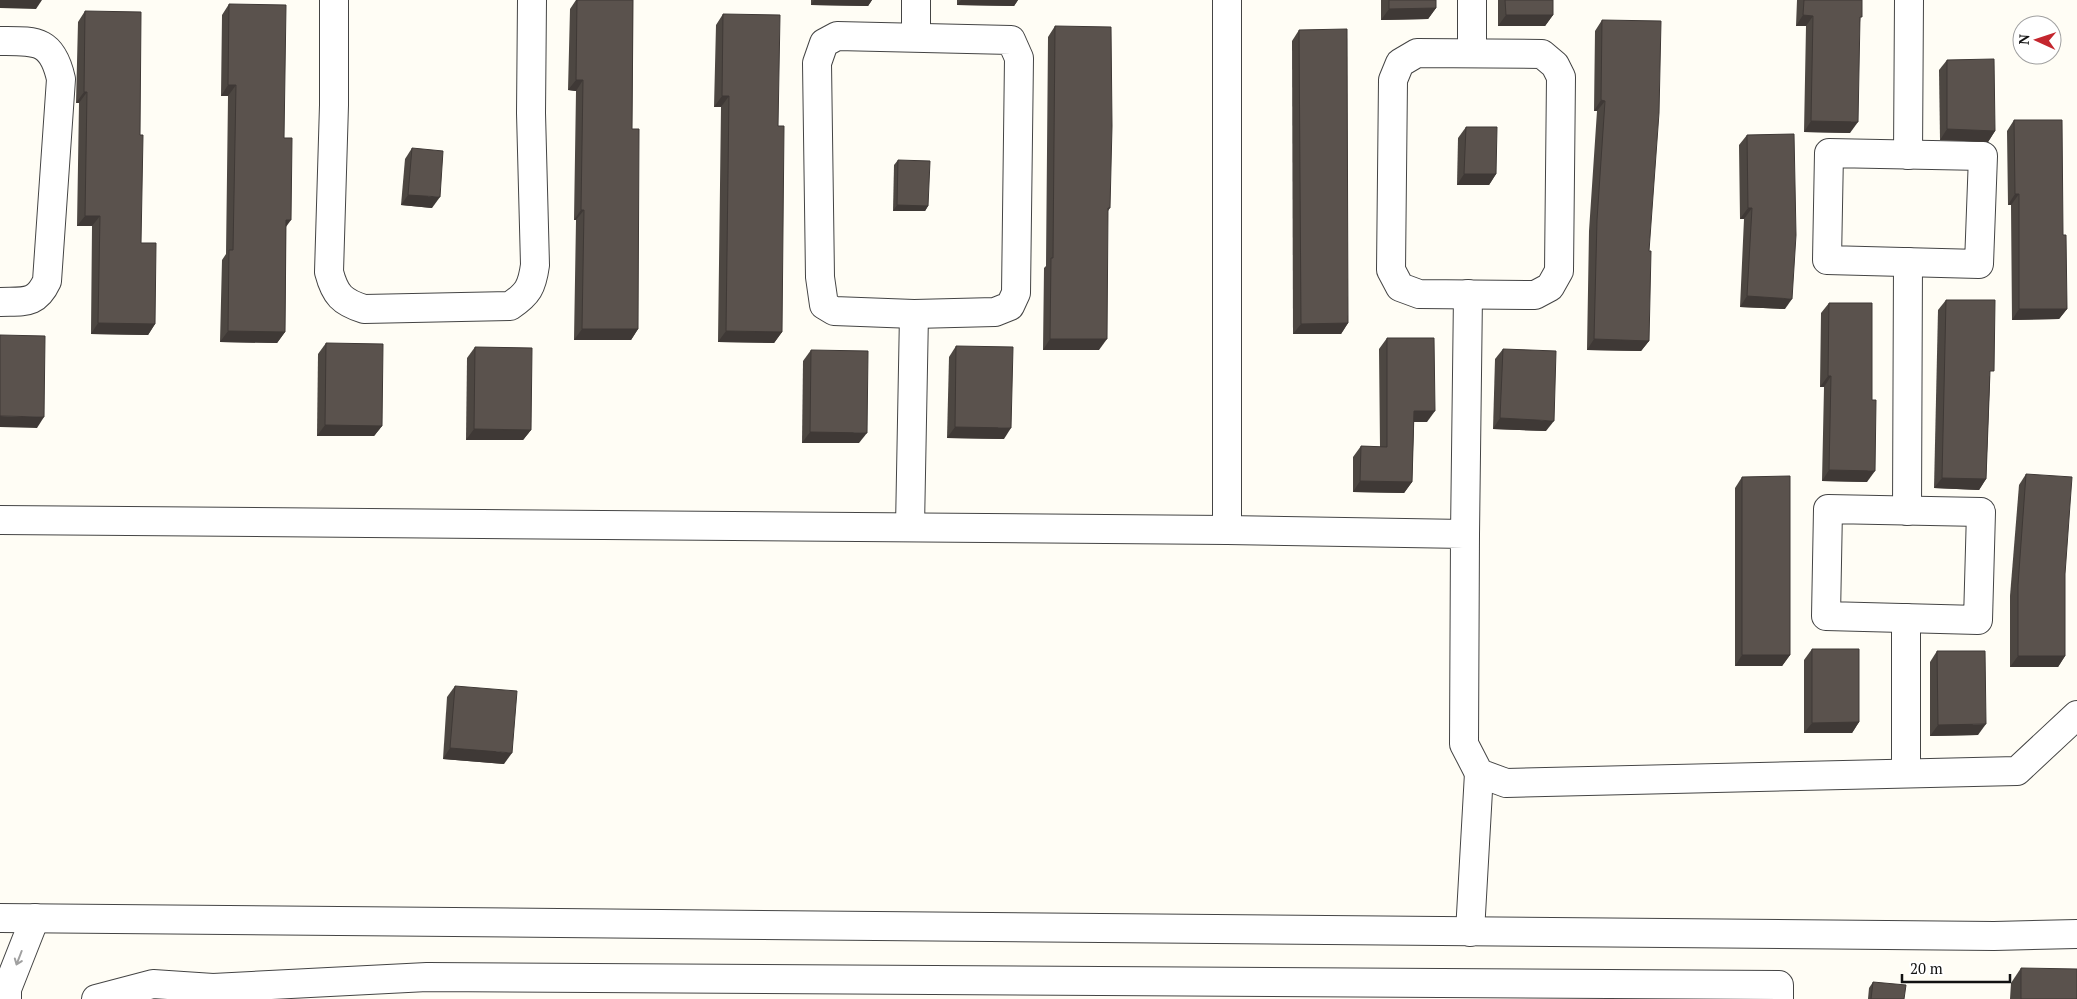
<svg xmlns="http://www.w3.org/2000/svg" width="2077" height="999" font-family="'PT Serif',serif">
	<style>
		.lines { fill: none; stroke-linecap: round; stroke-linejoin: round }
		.street-casing { stroke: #444; stroke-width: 30 }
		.street { stroke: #fff; stroke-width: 28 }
		.wall { fill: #4d4742 }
		.shaded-wall { fill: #3f3936 }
		.building { fill: #5a524d; stroke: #3f3936 }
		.oneway { stroke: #a0a0a0 }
	</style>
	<rect width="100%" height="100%" fill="#fffdf5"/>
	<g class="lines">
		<g class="street-casing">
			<g id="street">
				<path d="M334 0V105L329 272C335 295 342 302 364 309L510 306C528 294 532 287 535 265L531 113 532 0"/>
				<polyline points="1227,0 1227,530"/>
				<polygon points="837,36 1011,40 1019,58 1016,293 1010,306 995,312 914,314 834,311 824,305 820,277 817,63 824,43"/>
				<polyline points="916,37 916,0"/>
				<path d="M0 41C36 41 52 39 61 79L47 281C36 305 24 301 0 302"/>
				<polygon points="1417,53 1542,54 1555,65 1561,77 1559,271 1550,287 1535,295 1419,294 1400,287 1391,270 1393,80 1400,63"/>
				<polyline points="1472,53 1472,0"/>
				<polygon points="1829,153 1983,156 1979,264 1827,260"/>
				<polyline points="1908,155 1909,0"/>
				<polygon points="1828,509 1981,512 1978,620 1826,616"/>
				<polyline points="1907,511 1908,262"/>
				<polyline points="0,520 1227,530 1465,534 1464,744 1479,773 1506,783 2017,771 2077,715"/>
				<polyline points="910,527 914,314"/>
				<polyline points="1465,534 1468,294"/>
				<polyline points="1906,772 1906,618"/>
				<polyline points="0,918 1994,936 2077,934"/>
				<polyline points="1470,932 1479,773"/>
				<polyline points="7,999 7,989 35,918"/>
				<polyline points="96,999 153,984 213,988 427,977 1779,985 1779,999"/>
			</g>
		</g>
		<use href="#street" class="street"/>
	</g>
	<g class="wall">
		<polygon points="576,0 633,0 632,129 638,329 631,340 574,340 576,220 574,220 576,91 568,90 570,9"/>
		<polygon points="811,0 872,0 868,6 811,5"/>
		<polygon points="957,0 1018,0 1014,6 957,5"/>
		<polygon points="1381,0 1436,0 1436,8 1428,19 1381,20"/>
		<polygon points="1498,0 1553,0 1553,15 1545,26 1498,26"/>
		<polygon points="1797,0 1862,0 1850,133 1804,132 1806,26 1796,26"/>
		<polygon points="229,4 284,138 286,226 285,332 277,343 220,342 222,260 226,254 228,96 221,96 222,15"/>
		<polygon points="85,11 140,135 141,243 155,324 148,335 91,334 92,226 77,226 79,103 76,103 78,22"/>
		<polygon points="723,14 778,126 782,332 774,343 718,342 721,107 714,107 716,25"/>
		<polygon points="1602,20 1649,251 1649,341 1641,351 1587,350 1589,231 1597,111 1594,111 1595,31"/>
		<polygon points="1055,26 1110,208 1108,211 1099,350 1043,350 1044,268 1046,266 1048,37"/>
		<polygon points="1299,30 1348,323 1341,334 1293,334 1292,41"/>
		<polygon points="1947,60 1995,131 1988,142 1940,140 1939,70"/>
		<polygon points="2014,120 2063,235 2067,309 2059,319 2012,320 2011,205 2008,205 2007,131"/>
		<polygon points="1466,127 1496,174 1489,185 1457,185 1458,138"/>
		<polygon points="1747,135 1785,309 1740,307 1744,219 1740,219 1739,145"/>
		<polygon points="412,148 432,208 401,205 405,159"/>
		<polygon points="898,160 928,206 925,211 893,211 894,165"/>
		<polygon points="1946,300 1990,377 1986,479 1979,490 1934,488 1938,310"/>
		<polygon points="1829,303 1872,400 1867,482 1822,481 1824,387 1820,387 1821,313"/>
		<polygon points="1387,338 1427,422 1414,422 1412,482 1404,493 1353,492 1353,457 1361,446 1380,447 1379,349"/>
		<polygon points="326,343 382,426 374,436 317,436 318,354"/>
		<polygon points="956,346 1004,439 947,438 949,357"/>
		<polygon points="475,347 531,430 523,440 466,440 467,358"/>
		<polygon points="1503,349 1546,431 1493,429 1495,359"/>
		<polygon points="811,350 859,443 802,443 803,361"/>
		<polygon points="2026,474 2065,574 2065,656 2058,667 2010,667 2010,596 2019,485"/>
		<polygon points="1742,477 1790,655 1782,666 1735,666 1735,488"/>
		<polygon points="1812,649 1859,722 1852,733 1804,733 1804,660"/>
		<polygon points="1937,651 1978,735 1930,736 1930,662"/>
		<polygon points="455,686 504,764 443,759 447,697"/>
		<polygon points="2021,968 2077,999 2010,999 2011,983"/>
		<polygon points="1873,982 1904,999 1868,999 1869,988"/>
	</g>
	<g class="shaded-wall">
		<polygon points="0,0 42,0 36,9 0,8"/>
		<polygon points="814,0 872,0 868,6 811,5"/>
		<polygon points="961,0 1018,0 1014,6 957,5"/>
		<polygon points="1436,8 1428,19 1381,20 1389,9"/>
		<polygon points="1506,15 1553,15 1545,26 1498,26"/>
		<polygon points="1803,15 1813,16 1806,26 1796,26"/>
		<polygon points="576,80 583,80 576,91 568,90"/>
		<polygon points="228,85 236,85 228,96 221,96"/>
		<polygon points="84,92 87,92 79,103 76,103"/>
		<polygon points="722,96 729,96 721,107 714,107"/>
		<polygon points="1601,100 1605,101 1597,111 1594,111"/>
		<polygon points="1811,121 1858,122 1850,133 1804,132"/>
		<polygon points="1947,129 1995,131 1988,142 1940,140"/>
		<polygon points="1464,174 1496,174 1489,185 1457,185"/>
		<polygon points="2015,194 2019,194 2011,205 2008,205"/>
		<polygon points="408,195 440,197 432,208 401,205"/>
		<polygon points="897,205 928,206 925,211 893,211"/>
		<polygon points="1748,208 1752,208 1744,219 1740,219"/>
		<polygon points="581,210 584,210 576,220 574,220"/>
		<polygon points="85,216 100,216 92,226 77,226"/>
		<polygon points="286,220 291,220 283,231"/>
		<polygon points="1747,296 1792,299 1785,309 1740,307"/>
		<polygon points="2019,309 2067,309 2059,319 2012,320"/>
		<polygon points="98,323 155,324 148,335 91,334"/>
		<polygon points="1348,323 1341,334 1293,334 1301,324"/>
		<polygon points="582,329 638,329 631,340 574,340"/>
		<polygon points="228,331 285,332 277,343 220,342"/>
		<polygon points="726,331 782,332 774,343 718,342"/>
		<polygon points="1050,339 1107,339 1099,350 1043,350"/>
		<polygon points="1594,339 1649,341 1641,351 1587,350"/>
		<polygon points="1828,376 1831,376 1824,387 1820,387"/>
		<polygon points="1414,411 1435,411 1427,422 1407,422"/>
		<polygon points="0,416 44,417 37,428 0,427"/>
		<polygon points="1500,418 1554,421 1546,431 1493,429"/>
		<polygon points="325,425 382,426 374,436 317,436"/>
		<polygon points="955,427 1011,428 1004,439 947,438"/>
		<polygon points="474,429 531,430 523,440 466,440"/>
		<polygon points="810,432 867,433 859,443 802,443"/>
		<polygon points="1829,470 1875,471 1867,482 1822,481"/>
		<polygon points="1942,478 1986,479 1979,490 1934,488"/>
		<polygon points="1360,481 1412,482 1404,493 1353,492"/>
		<polygon points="1742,655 1790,655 1782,666 1735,666"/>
		<polygon points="2018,656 2065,656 2058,667 2010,667"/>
		<polygon points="1859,722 1852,733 1804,733 1812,723"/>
		<polygon points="1986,724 1978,735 1930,736 1938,725"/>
		<polygon points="450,748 512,753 504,764 443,759"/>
	</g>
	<g class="building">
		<polygon points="577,0 633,0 632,129 639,129 638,329 582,329 584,210 581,210 583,80 576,80"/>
		<polygon points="1389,0 1436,0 1436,8 1389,9"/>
		<polygon points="1505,0 1553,0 1553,15 1506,15"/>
		<polygon points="1804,0 1862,0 1862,17 1860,17 1858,122 1811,121 1813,16 1803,15"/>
		<polygon points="229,4 286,5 284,138 292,138 291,220 286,220 285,332 228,331 229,250 233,250 236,85 228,85"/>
		<polygon points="85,11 141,12 140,135 143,135 141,243 156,243 155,324 98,323 100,216 85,216 87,92 84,92"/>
		<polygon points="723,14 780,15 778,126 784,126 782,332 726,331 729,96 722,96"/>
		<polygon points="1602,20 1661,21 1659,113 1649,251 1651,251 1649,341 1594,339 1597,220 1605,101 1601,100"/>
		<polygon points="1055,26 1111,27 1112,126 1110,208 1108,208 1107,339 1050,339 1051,258 1053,258"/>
		<polygon points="1347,29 1348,323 1301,324 1299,30"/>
		<polygon points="1994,59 1995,131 1947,129 1947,60"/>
		<polygon points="2014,120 2062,120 2063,235 2066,235 2067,309 2019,309 2019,194 2015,194"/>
		<polygon points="1466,127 1497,127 1496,174 1464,174"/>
		<polygon points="1794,134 1796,235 1792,299 1747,296 1752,208 1748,208 1747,135"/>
		<polygon points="412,148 443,151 440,197 408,195"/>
		<polygon points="898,160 930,161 928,206 897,205"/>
		<polygon points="1946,300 1995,300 1994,371 1990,371 1986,479 1942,478"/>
		<polygon points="1829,303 1872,303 1872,400 1876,400 1875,471 1829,470 1831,376 1828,376"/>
		<polygon points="0,335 45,336 44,417 0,416"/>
		<polygon points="1387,338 1434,338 1435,411 1414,411 1412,482 1360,481 1361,446 1387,447"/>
		<polygon points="326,343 383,344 382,426 325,425"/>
		<polygon points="956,346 1013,347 1011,428 955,427"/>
		<polygon points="475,347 532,348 531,430 474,429"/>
		<polygon points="1503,349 1556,351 1554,421 1500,418"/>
		<polygon points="811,350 868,351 867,433 810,432"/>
		<polygon points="2026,474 2072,477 2065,574 2065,656 2018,656 2018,585"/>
		<polygon points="1790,476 1790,655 1742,655 1742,477"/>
		<polygon points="1812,649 1859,649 1859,722 1812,723"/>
		<polygon points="1937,651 1985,651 1986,724 1938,725"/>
		<polygon points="455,686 517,691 512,753 450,748"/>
		<polygon points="2021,968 2077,969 2077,999 2021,999"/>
		<polygon points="1873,982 1906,985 1904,999 1871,999"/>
	</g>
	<defs><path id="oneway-shaft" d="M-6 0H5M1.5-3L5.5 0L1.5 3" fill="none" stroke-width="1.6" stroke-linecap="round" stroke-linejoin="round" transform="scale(1.25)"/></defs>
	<use class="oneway" href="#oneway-shaft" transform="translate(19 958) rotate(111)"/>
	<g transform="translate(2037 40) rotate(273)"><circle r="24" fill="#ffffff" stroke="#a0a0a0"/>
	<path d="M0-4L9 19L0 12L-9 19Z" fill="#c4262e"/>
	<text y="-8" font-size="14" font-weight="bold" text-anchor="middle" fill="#111111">N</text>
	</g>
	<path d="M1902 974v8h108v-8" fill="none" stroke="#111111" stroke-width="2.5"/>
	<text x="1910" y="974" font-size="15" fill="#111111" stroke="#ffffff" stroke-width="4" paint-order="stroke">20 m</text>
</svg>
